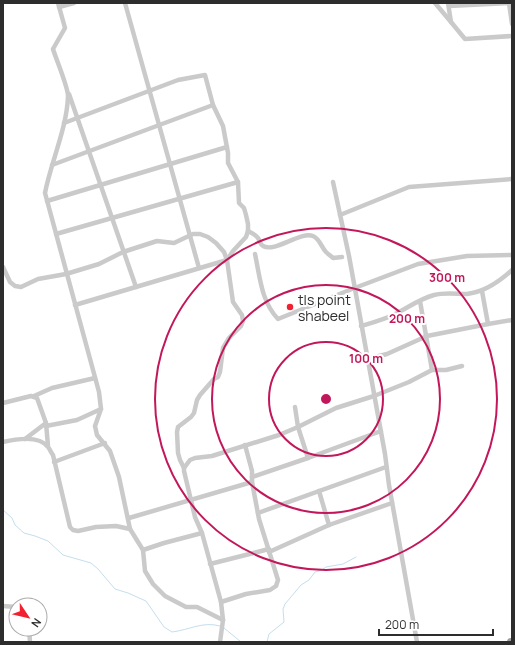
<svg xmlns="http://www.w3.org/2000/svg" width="515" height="645" font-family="Manrope,sans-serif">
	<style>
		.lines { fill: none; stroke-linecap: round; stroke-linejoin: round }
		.stream { stroke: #c4deee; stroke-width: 1 }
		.minor { stroke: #cacaca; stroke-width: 4.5 }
		.trunk { stroke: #9c9c9c; stroke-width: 8 }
		.ring { fill: none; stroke: #c2185b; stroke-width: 2 }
		.poi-dot { fill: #f22131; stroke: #fff; stroke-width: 1.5 }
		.labels { text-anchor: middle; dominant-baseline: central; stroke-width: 4; stroke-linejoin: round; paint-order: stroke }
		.poi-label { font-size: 14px; fill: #2d2d2d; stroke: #fff; text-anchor: start }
		.centre { fill: #c2185b; stroke: #fff; stroke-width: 2 }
		.ring-label { font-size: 12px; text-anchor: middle; font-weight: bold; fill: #c2185b; stroke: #fff; stroke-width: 4; stroke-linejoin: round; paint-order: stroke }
	</style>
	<rect width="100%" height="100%" fill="#fff"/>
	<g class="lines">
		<g class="stream">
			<path d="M3 510 12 518 15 525 24 533 35 536 48 541 63 555 91 563 98 569 115 589 128 593 146 601 164 627 172 632C189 630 203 621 220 626"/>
			<polyline points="224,628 241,642"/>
			<polyline points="267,642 269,634 284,622 283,609 285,604 301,585 309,580 315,572 322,570 326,567 343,564 356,557"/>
		</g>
		<g class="minor">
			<path d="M58 3 65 28 53 49C56 59 68 87 68 96 67 128 51 162 45 193L99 392 101 409 95 426 97 435 110 451 119 477 130 529 143 550 145 571 153 584 165 596 186 607H197L223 620"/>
			<polyline points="125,3 199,268"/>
			<polyline points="435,3 451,22"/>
			<polyline points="448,3 451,22 465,39 512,36"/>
			<polyline points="509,3 512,24"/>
			<polyline points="449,6 510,3"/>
			<polyline points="59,7 74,3"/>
			<polyline points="69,94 136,287"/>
			<polyline points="64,123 178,80 205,75 213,105 223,126 228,153 228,163 238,182 239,203 244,208 246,215 248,224 248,231 246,237 233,251 227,260 75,305"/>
			<polyline points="52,165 213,105"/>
			<polyline points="333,182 349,256 385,454 389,485 417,642"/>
			<polyline points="47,201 227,147"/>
			<polyline points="340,215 409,187 512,179"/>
			<path d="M248 231C252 233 256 235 258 238 260 241 260 244 263 246 275 253 300 231 313 236 320 239 321 247 326 252 328 254 331 256 333 258L342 257"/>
			<polyline points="56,234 238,182"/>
			<path d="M255 254C260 277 261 301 278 319L352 289 418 264 467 256 512 255"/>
			<polyline points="3,267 10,282 15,286 21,287 38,279 66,274 99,264 123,252 157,241 174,243 193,234 200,234 208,237 216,243 224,252 227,260 233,302 242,315 243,321 241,326 229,338 223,348 220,372 218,377 214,379 200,395 197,400 194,413 191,417 178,427 177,432 178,453 180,460 184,468"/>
			<polyline points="482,291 488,324"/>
			<polyline points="420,301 432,370"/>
			<path d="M361 326C371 323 383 320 393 315 406 309 419 299 434 295 445 292 456 294 467 294 485 292 499 282 512 270"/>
			<polyline points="367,359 387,354 427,336 488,324 512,320"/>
			<polyline points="34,396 52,388 95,378"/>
			<polyline points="3,403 31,396 37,398 46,423 48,446"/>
			<polyline points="46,426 77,420 101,409"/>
			<polyline points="25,439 46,423"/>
			<path d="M3 442C16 439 39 435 48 447 50 449 51 453 53 455L70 527 73 530 78 531 96 527 116 526 130 529"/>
			<polyline points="308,458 381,431"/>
			<polyline points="54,462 105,443"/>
			<polyline points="252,477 308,458 298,427 295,407"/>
			<polyline points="319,491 329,525"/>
			<polyline points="258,513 386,467"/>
			<polyline points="129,518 252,482"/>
			<polyline points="143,550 164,543 202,533"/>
			<polyline points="269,552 329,525 392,503"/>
			<polyline points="210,564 269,549"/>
			<polyline points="221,602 246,594 270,590 276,586 278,580 259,519 252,482 252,471 245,445"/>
			<polyline points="3,606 16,607"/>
			<polyline points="29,629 30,642"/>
			<polyline points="220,642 223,620 221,602 202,533 195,517 184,471 184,468 190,460 195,458 212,456 279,435 298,427 336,408 374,396 409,382 432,370 446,370 462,366"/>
		</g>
		<polyline class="trunk" points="511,642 512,642"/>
	</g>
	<g class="ring">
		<circle cx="326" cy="399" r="57"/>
		<circle cx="326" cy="399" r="114"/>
		<circle cx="326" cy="399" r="171"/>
	</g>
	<circle class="poi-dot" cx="290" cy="307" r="4"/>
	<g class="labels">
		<g class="poi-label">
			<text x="298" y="299">tls point<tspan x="298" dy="16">shabeel</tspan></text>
		</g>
	</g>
	<circle cx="326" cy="399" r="6" class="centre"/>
	<g class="ring-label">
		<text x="447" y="282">300 m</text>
		<text x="407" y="323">200 m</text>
		<text x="366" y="363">100 m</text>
	</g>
	<rect width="515" height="645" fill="none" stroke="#2d2d2d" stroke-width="8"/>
	<g transform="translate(28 617) rotate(125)"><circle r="19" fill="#ffffff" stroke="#ababab"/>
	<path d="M0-3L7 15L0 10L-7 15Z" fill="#f22131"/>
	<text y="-6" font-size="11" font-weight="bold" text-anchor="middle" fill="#2d2d2d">N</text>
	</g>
	<path d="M379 629v6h114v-6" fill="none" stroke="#2d2d2d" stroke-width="2"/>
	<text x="385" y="629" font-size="12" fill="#2d2d2d" stroke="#ffffff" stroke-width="3" paint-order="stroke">200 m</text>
</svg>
